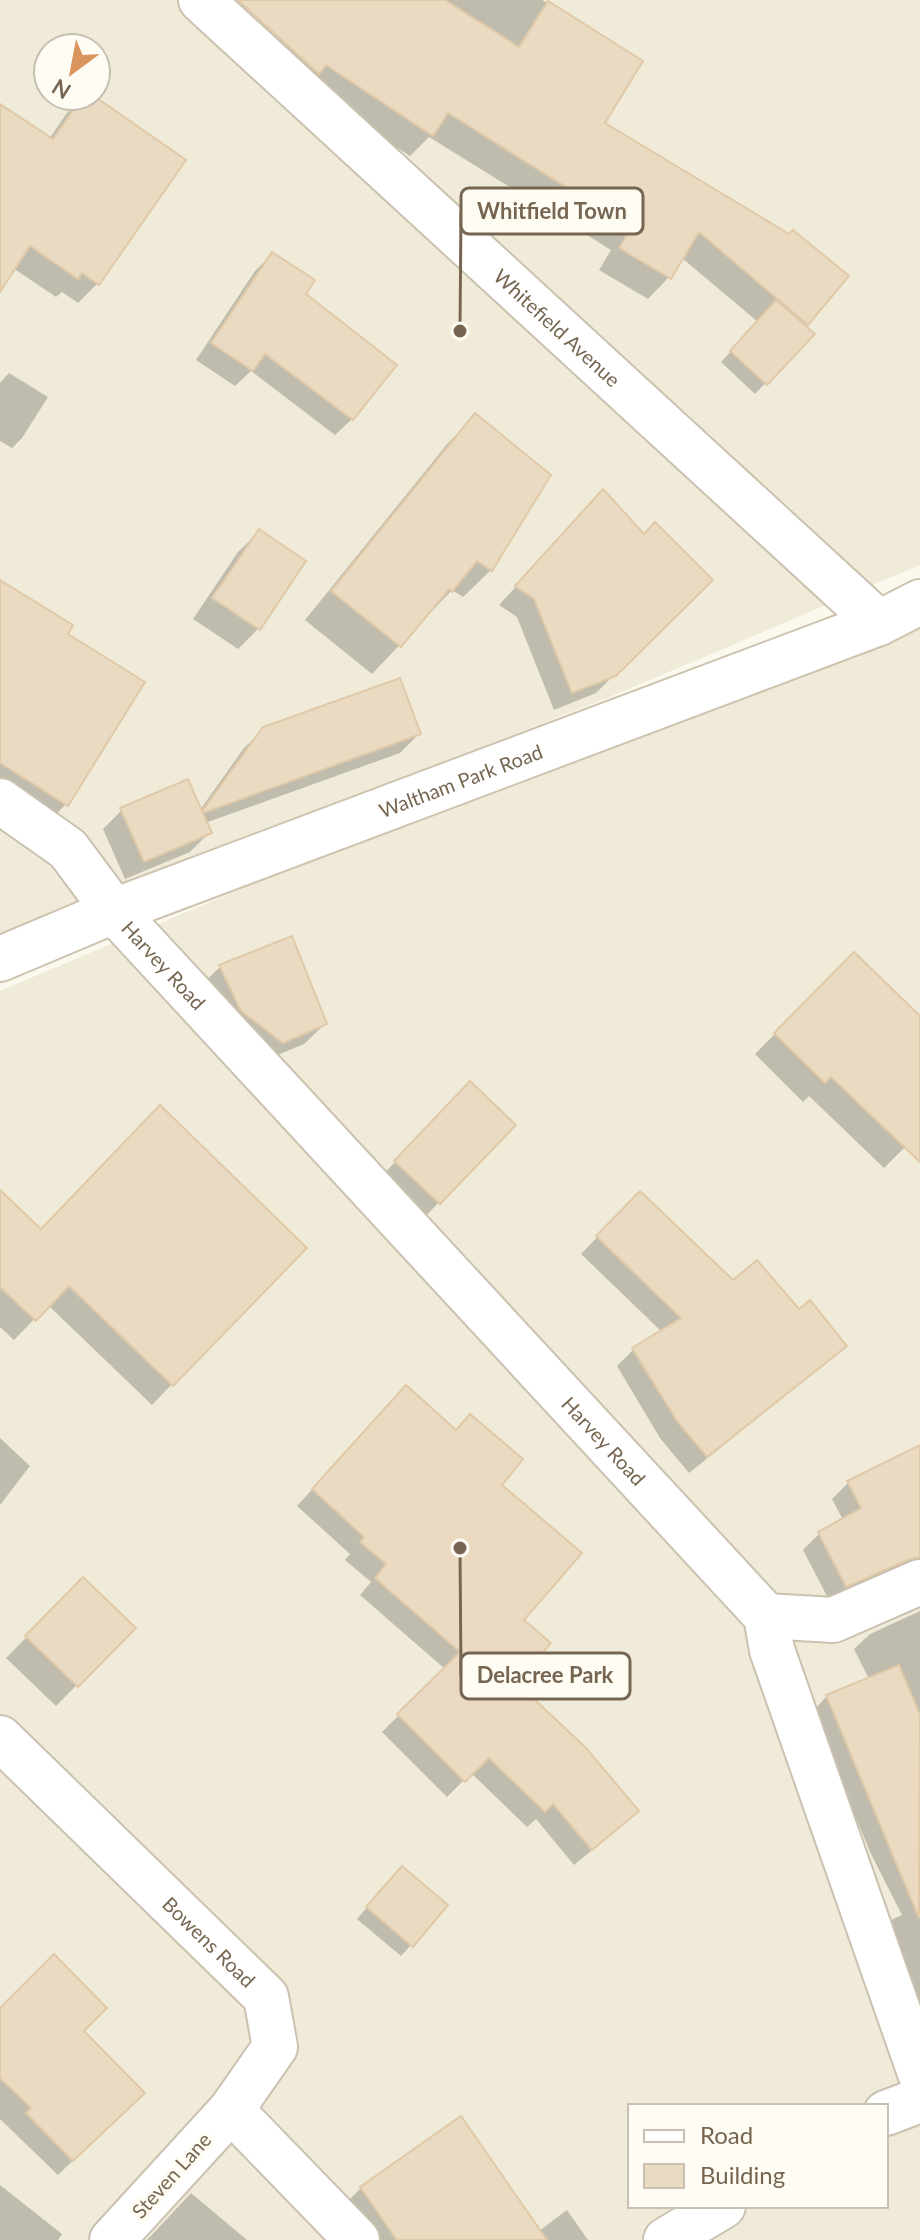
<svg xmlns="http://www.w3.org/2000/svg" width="920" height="2240" font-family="Lato,sans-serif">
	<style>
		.residential { fill: #f0ebd9; fill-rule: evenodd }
		.shadow { fill: #0003 }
		.building { fill: #eadac2; stroke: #e0c9a8; stroke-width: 2 }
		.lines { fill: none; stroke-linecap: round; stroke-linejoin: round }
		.minor-casing { stroke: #cbc1b0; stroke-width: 48 }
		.secondary-casing { stroke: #cec3af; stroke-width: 48 }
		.minor { stroke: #fff; stroke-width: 44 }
		.secondary { stroke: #fff; stroke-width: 44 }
		.labels { text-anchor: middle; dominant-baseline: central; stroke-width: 7; stroke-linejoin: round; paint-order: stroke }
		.street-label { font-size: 20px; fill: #766651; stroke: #fefcf3 }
		.leader { fill: none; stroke: #766651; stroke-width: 3 }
		.callout-dot { fill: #766651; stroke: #fefcf3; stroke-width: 3 }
		.callout { fill: #fefcf3; stroke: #766651; stroke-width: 3 }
		.callout-label { font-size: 22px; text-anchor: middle; font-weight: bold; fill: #766651 }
	</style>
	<rect width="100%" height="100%" fill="#fbf9ed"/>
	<g class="residential">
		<path d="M0 0H920V565L610 697 0 934ZM48 48H96V96H48Z"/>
		<path d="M920 588V2240H0V991L785 658ZM630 2106H886V2206H630Z"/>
	</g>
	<g class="shadow">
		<polygon points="309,0 542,0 641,62 602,124 807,323 803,327 812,334 755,394 721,362 758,322 682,258 669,277 648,299 599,270 611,250 429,137 410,156 304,87 261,63"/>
		<polygon points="84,96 90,96 97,284 78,303 62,292 56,297 13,268 0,280 0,108 49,139 67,113"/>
		<polygon points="272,254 303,294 352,419 335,435 251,371 235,386 196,360 255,271"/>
		<polygon points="9,373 48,397 22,438 12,448 0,441 0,383"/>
		<polygon points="475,416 491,570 463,597 452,590 372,674 305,620 448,443"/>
		<polygon points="586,510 644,536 710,580 596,693 554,710 517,617 499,605"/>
		<polygon points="259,532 258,629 238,649 193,619 238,552"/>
		<polygon points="0,582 66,804 43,828 0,801"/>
		<polygon points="264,729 419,734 400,753 205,823 209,833 190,852 125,879 103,829 122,810 200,810 244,748"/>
		<polygon points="291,939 325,1024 304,1044 261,1062 199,987 220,967"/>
		<polygon points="854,954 920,1019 920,1132 884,1168 809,1096 803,1102 755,1054"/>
		<polygon points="450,1104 513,1125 418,1224 375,1183"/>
		<polygon points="0,1192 172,1384 152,1405 48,1305 14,1340 0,1327"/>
		<polygon points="640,1193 733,1283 798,1312 844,1345 827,1362 689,1473 660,1438 617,1366 633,1350 662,1332 581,1254"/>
		<polygon points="390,1404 499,1485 521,1620 515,1683 620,1827 574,1865 536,1819 527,1827 471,1773 447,1797 382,1732 445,1669 360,1595 371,1582 345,1560 350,1554 297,1506"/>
		<polygon points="0,1438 30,1466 0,1505"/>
		<polygon points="920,1472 920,1579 830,1602 803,1550 819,1534 843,1520 832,1499 848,1483"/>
		<polygon points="83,1580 133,1628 56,1706 6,1658"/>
		<polygon points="920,1611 920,2018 877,1935 893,1919 902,1915 871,1854 812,1712 827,1696 869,1679 854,1649 870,1634"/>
		<polygon points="392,1879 411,1945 401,1956 357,1919"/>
		<polygon points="0,2011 81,2031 122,2113 58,2175 0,2119"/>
		<polygon points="461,2119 539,2231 567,2210 588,2240 352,2240 334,2215 361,2188"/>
		<polygon points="0,2185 62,2234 58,2240 0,2240"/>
		<polygon points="191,2193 247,2240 147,2240"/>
	</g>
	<g class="building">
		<polygon points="238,0 445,0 519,47 548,1 643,61 605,123 789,234 793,230 849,276 808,325 699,232 671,279 619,248 631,228 448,113 433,136 326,65 319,74"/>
		<polygon points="83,96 94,96 186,160 99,285 82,273 78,279 30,246 0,292 0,104 53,139"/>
		<polygon points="272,252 315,280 306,294 397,365 353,420 265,354 253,371 211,343"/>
		<polygon points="776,300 815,334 767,385 730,351"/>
		<polygon points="475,413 551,475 492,571 477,561 452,592 449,589 401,647 331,591"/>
		<polygon points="603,489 644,534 655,522 713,580 616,676 572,693 534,599 515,586"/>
		<polygon points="259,529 306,561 260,630 212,598"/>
		<polygon points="0,580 73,625 68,634 145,682 68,806 0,763"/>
		<polygon points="400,678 421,734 203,813 212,833 144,862 120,808 188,779 202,811 263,727"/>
		<polygon points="292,936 327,1024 283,1043 241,1011 219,965"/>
		<polygon points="854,952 920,1016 920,1162 831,1077 825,1083 774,1033"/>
		<polygon points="470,1081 516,1125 440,1204 394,1161"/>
		<polygon points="160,1105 307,1248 173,1386 69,1286 36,1321 0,1287 0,1190 41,1229"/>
		<polygon points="640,1191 733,1280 757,1260 799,1309 810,1300 847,1346 707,1457 677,1421 632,1348 681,1318 596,1236"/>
		<polygon points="406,1385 456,1430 470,1414 523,1459 502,1485 582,1553 524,1620 551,1643 517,1683 586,1748 639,1811 592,1850 553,1804 545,1812 489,1758 465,1782 397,1714 460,1652 375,1578 386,1564 360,1542 364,1537 312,1489"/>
		<polygon points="920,1445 920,1557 910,1559 846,1587 818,1532 861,1508 847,1481"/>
		<polygon points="83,1577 136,1628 78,1687 25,1636"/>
		<polygon points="899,1665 920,1715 919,1918 826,1695"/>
		<polygon points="402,1866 448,1905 413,1947 366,1907"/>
		<polygon points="54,1954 107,2008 84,2031 145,2093 73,2161 26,2113 31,2108 0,2078 0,2008"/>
		<polygon points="461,2116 547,2240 397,2240 360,2187"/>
	</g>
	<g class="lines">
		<g class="minor-casing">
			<g id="minor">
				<path id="s1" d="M201 0 879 623"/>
				<path id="s2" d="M0 801 68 849 114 911 766 1616 772 1650 920 2073"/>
				<polyline points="766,1616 833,1620 920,1582"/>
				<path id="s3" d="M0 1738 266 1997 275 2047 231 2110 112 2240"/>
				<polyline points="231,2110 357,2240"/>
				<polyline points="886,2113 920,2100"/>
				<polyline points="666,2240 723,2206"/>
			</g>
		</g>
		<g class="secondary-casing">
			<g id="secondary">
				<path id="s4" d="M0 959 114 911 879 623 920 602"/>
			</g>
		</g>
		<use href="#minor" class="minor"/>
		<use href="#secondary" class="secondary"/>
	</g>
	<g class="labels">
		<g class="street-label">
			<text stroke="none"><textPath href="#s1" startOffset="484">Whitefield Avenue</textPath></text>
			<text stroke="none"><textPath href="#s4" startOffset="494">Waltham Park Road</textPath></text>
			<text stroke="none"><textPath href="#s2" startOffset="234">Harvey Road</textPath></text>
			<text stroke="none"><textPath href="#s2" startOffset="882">Harvey Road</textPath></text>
			<text stroke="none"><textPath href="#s3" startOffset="292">Bowens Road</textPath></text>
			<text transform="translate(171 2175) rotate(-48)">Steven Lane</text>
		</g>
	</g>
	<path class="leader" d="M460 331L461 211M460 1548L461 1676"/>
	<g class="callout-dot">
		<circle cx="460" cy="331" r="8"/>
		<circle cx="460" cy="1548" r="8"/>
	</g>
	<g class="callout">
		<rect x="461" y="188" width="182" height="46" rx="8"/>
		<rect x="461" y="1653" width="169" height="46" rx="8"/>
	</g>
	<g class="callout-label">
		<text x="552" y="219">Whitfield Town</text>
		<text x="545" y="1683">Delacree Park</text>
	</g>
	<rect x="628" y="2104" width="260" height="104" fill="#fefcf3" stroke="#c8c0b2" stroke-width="2"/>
	<rect x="644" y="2130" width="40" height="12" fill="#ffffff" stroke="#c8c0b2" stroke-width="2"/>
	<text x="700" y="2144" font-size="24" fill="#766651">Road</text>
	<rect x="644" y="2164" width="40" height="24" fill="#eadac2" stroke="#c8c0b2" stroke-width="2"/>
	<text x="700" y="2184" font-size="24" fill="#766651">Building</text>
	<g transform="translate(72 72) rotate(212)"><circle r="38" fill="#fefcf3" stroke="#c8c0b2" stroke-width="2"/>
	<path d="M0-6L14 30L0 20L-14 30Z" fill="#da945d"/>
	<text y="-12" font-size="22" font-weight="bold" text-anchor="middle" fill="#766651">N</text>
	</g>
</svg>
